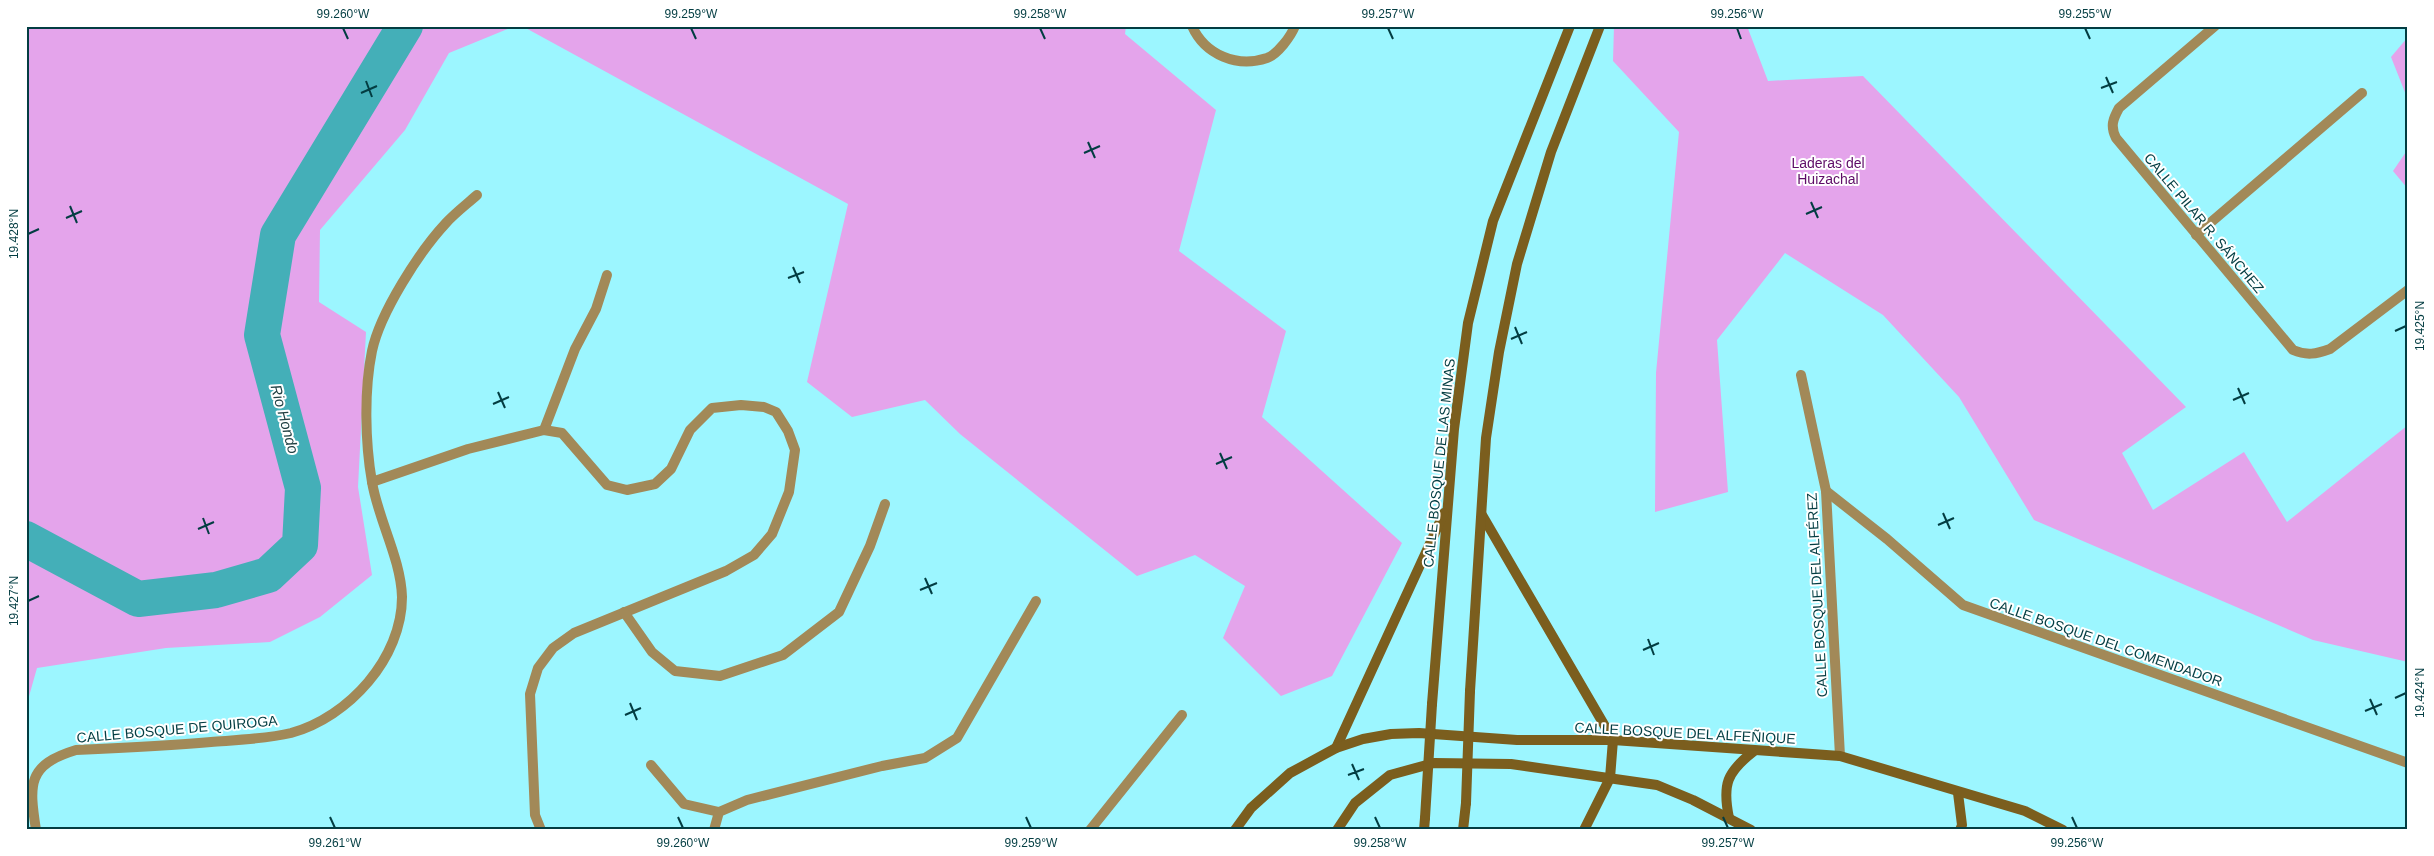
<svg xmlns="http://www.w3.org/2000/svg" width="2434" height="856" font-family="Arial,sans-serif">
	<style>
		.green { fill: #e4a4eb }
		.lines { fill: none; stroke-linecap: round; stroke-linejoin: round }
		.river { stroke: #44afb8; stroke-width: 36 }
		.street { stroke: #a28958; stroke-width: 10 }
		.secondary { stroke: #7b5e1e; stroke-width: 10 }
		.secondary-bridge { stroke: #7b5e1e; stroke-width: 10 }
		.ticks { fill: none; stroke: #033d42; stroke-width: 2 }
		.labels { text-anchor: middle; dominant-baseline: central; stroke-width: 4; stroke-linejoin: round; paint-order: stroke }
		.park-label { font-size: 14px; fill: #5e0c67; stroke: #fff }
		.street-label { font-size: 14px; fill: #033d42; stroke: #fff }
		.water-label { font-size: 15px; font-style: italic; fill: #214144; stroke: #fff }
		.neatline { fill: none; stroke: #033d42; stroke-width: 2 }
		.ticks-label { font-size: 12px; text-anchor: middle; fill: #033d42 }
	</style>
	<rect width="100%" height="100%" fill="#9cf6ff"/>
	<g class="green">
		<polygon points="26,26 151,26 165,29 186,26 515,26 449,53 405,130 320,230 319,302 366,332 358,487 372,575 320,617 270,642 166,648 37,668 26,707"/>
		<polygon points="522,26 1126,26 1125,34 1216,110 1179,251 1286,331 1262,417 1402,543 1332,676 1281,696 1223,638 1245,586 1195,555 1137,576 960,434 925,400 852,417 807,382 848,204"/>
		<polygon points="1614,26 1747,26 1768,81 1863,76 2186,407 2122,453 2153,510 2244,452 2287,522 2408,425 2408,662 2313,640 2034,520 1959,397 1883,315 1785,253 1717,340 1728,492 1655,512 1656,373 1679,132 1613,61"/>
		<polygon points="2408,37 2408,100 2391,57"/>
		<polygon points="2408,149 2408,189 2393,171"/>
	</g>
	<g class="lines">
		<polyline class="river" points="26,539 138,599 216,590 268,575 300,545 303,488 262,335 278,235 405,26"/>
		<g class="street">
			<path d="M1192 26C1205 55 1237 68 1267 58 1278 54 1291 36 1295 26"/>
			<path d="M2215 26 2119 108C2113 119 2110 126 2116 138L2293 350C2307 356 2316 354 2330 349L2408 290"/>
			<polyline points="2196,235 2362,93"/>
			<polyline points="1801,375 1826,491 1840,756"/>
			<polyline points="544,430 575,349 596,309 607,275"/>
			<polyline points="372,482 468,449 544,430 562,433 607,485 627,490 655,484 671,469 690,430 712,408 741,405 764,407 776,412 788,431 795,450 789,492 772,534 754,555 726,571 574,633 553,648 538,668 530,694 535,815 541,830"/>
			<polyline points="1826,491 1887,539 1963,605 2408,763"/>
			<polyline points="624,612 652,652 675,671 720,676 783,655 839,612 870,546 885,504"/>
			<polyline points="651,765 684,804 719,812"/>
			<path d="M36 830C29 784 27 765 76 750 121 748 166 746 211 742 237 740 266 739 291 733 349 717 402 658 402 597 401 559 378 519 372 482 365 442 364 390 372 351 380 313 419 252 446 223 455 213 467 204 477 195"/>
			<polyline points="714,830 719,812 747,800 882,766 925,758 957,738 1036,601"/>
			<polyline points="1090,830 1182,715"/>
		</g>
		<g class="secondary">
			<polyline points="1482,515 1613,740 1610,778 1584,830"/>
			<polyline points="1470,691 1486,438 1499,352 1517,264 1551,152 1600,26"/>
			<polyline points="1432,704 1454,429 1468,323 1493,221 1570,26"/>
			<polyline points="1336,748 1444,513"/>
			<polyline points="1958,793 1962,825 1960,830"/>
			<path d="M1729 818C1722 784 1727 772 1754 751"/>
			<polyline points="1235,830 1251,808 1290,773 1336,748 1363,739 1391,734 1419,733 1517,740 1613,740 1840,756 2025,811 2063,830"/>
			<polyline points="1337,830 1355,803 1390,775 1434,763 1511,764 1657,785 1693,800 1751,830"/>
			<polyline points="1424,830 1425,818"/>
			<polyline points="1463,830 1466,803"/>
		</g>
		<g class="secondary-bridge">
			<polyline points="1466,803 1470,691"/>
			<polyline points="1425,818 1432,704"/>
		</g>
	</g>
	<path class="ticks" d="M343 28 348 39M691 28 696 39M1040 28 1045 39M1388 28 1393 39M1737 28 1741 39M2085 28 2090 39M2106 77 2113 93M366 81 372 97M2101 88 2117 82M361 93 377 86M1088 142 1095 158M1084 153 1100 146M1811 202 1818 218M70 206 77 223M1806 214 1822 207M66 218 82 211M28 234 39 229M793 267 800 283M788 278 804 272M1515 327 1522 344M2395 331 2406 326M1511 339 1527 332M2238 388 2245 404M498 392 505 408M2233 400 2249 393M493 404 509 397M1220 453 1227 469M1216 464 1232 457M1943 513 1950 529M203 518 209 534M1938 525 1954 518M198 529 214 522M925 578 932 594M920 590 937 583M28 601 39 596M1648 639 1654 655M1643 650 1659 643M2395 698 2406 693M2370 699 2377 715M630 703 637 720M2365 711 2382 704M625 715 641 708M1352 764 1359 780M1348 775 1364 769M330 817 335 828M678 817 683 828M1026 817 1031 828M1375 817 1380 828M1723 817 1728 828M2072 817 2077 828"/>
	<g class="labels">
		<g class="park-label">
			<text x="1828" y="163">Laderas del<tspan x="1828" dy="16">Huizachal</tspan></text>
		</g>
		<g class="street-label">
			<text transform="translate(2204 223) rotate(50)">CALLE PILAR R. SÁNCHEZ</text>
			<text transform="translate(1439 463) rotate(-84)">CALLE BOSQUE DE LAS MINAS</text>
			<text transform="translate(1817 595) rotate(-93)">CALLE BOSQUE DEL ALFÉREZ</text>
			<text transform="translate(2106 642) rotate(19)">CALLE BOSQUE DEL COMENDADOR</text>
			<text transform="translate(177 729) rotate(-5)">CALLE BOSQUE DE QUIROGA</text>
			<text transform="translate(1685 733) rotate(3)">CALLE BOSQUE DEL ALFEÑIQUE</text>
		</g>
		<g class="water-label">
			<text transform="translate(285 419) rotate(75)">Rio Hondo</text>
		</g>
	</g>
	<rect width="2434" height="856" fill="none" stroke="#ffffff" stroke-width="55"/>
	<rect x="28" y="28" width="2378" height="800" class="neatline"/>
	<g class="ticks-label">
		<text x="343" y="18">99.260°W</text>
		<text x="691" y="18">99.259°W</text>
		<text x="1040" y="18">99.258°W</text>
		<text x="1388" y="18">99.257°W</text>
		<text x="1737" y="18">99.256°W</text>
		<text x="2085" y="18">99.255°W</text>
		<text transform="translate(14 234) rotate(-90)" y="4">19.428°N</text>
		<text transform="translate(2420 326) rotate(-90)" y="4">19.425°N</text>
		<text transform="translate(14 601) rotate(-90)" y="4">19.427°N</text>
		<text transform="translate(2420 693) rotate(-90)" y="4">19.424°N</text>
		<text x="335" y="847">99.261°W</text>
		<text x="683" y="847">99.260°W</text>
		<text x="1031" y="847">99.259°W</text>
		<text x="1380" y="847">99.258°W</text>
		<text x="1728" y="847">99.257°W</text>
		<text x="2077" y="847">99.256°W</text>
	</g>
</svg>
